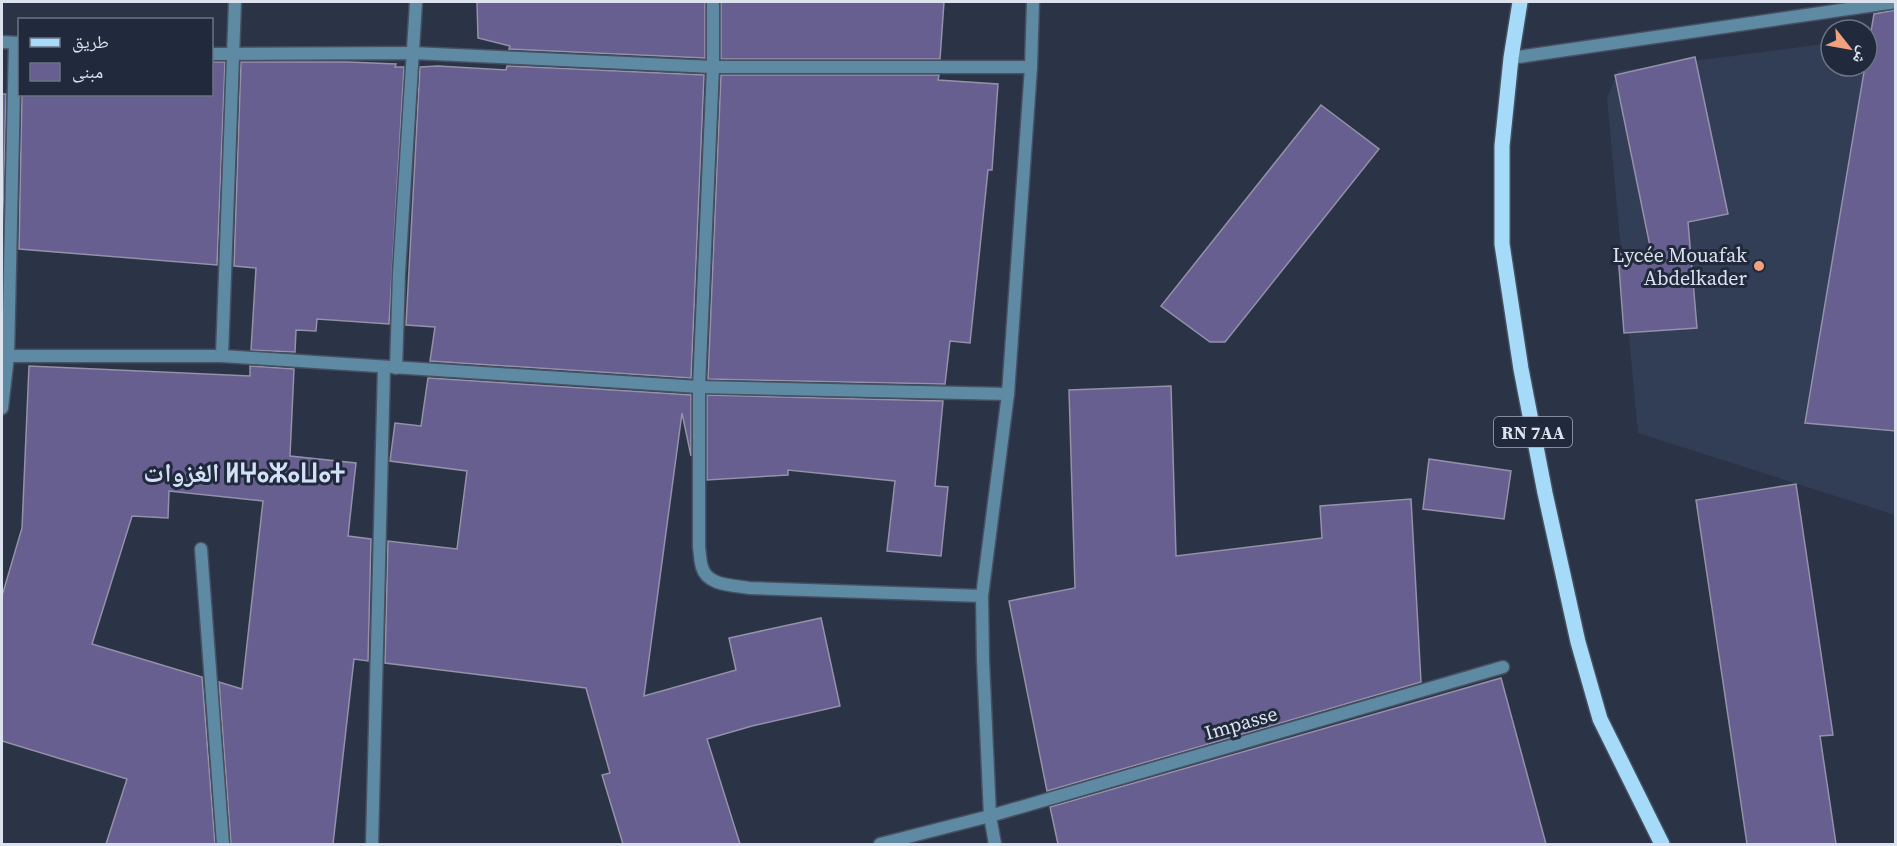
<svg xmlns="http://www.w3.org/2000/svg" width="1897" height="846" font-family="'Source Serif 4','Noto Naskh Arabic','Noto Sans Tifinagh',serif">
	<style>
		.built { fill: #313e56 }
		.building { fill: #675f8f; stroke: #9491a9; stroke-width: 1.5 }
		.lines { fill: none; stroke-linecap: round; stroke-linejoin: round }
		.service-casing { stroke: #475062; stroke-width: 15 }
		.minor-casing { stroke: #475062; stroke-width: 15 }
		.primary-casing { stroke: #475062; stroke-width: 18 }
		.service { stroke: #5e8aa3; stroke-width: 12 }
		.minor { stroke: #5e8aa3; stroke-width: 12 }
		.primary { stroke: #a6daf9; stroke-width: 15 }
		.poi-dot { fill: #f1a17d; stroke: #212a3c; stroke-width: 2 }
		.labels { text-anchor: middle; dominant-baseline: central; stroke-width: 6; stroke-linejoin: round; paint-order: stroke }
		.shield { fill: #212a3c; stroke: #a4abb9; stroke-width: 1.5 }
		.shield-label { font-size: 18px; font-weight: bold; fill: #dce2ee }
		.poi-label { font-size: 20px; fill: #dce2ee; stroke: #212a3c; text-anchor: end }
		.street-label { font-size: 20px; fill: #dce2ee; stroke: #212a3c }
		.district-label { font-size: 26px; font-weight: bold; fill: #d4e0f8; stroke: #212a3c }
	</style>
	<rect width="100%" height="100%" fill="#2b3447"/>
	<polygon class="built" points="1895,35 1895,515 1638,433 1607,98 1618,71 1831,43 1831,66 1867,66 1867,38"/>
	<g class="building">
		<polygon points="477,2 705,2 705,58 509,49 510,46 478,38"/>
		<polygon points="721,2 944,2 940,59 721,59"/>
		<polygon points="1896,10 1896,431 1805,423 1865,66 1867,66 1867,55 1874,14"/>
		<polygon points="1695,57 1728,214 1688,222 1697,328 1624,333 1618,254 1651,251 1615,75"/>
		<polygon points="212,62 225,62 217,265 19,249 22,94 212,94"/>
		<polygon points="241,62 348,62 396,64 395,67 404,67 389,324 317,319 316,331 296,330 295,352 251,350 256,268 234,266"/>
		<polygon points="438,66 506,70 507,66 704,75 691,378 430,361 435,327 406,325 420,67"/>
		<polygon points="721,75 939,75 938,80 998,84 992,170 988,170 970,343 950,341 945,384 708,379"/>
		<polygon points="2,94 6,94 2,248"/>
		<polygon points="1321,105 1379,149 1225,342 1210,342 1161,306"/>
		<polygon points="29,366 250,376 250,366 294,369 290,456 356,463 348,536 371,539 368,661 354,659 333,844 231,844 219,682 242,689 263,501 169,491 168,518 132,516 92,644 202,677 215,844 106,844 127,779 2,741 2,596 22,528"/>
		<polygon points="428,378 691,395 691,456 682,413 644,696 736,670 729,638 821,618 840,706 752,726 707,739 740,844 623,844 602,775 610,773 586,688 385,663 388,541 457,549 467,471 390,461 395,423 421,426"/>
		<polygon points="1171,386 1176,556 1322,538 1320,506 1411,499 1421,682 1047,791 1009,601 1075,588 1069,390"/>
		<polygon points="707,395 943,401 935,486 948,487 941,556 887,551 895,481 788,470 788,475 707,480"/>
		<polygon points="1429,459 1511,471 1504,519 1423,509"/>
		<polygon points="1796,484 1833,735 1820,736 1836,844 1747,844 1696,500"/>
		<polygon points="1501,678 1546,844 1058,844 1050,807"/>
	</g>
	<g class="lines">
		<g class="service-casing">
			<g id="service">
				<polyline points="1511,58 1896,2"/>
				<polyline points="990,816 1503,667"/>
			</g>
		</g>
		<g class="minor-casing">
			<g id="minor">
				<path d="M713 2V67L699 387V547C700 553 700 561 702 567 707 586 733 585 749 588L982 596"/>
				<polyline points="2,42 20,43"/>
				<polyline points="212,54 413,53 713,67 1031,67"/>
				<polyline points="2,356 222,356 699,387 1008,394"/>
				<polyline points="222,356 235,2"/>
				<polyline points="396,368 399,273 416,2"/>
				<polyline points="2,408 8,356 15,43"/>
				<polyline points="201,549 223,844"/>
				<polyline points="372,844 384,367"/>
				<polyline points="880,844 990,816"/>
				<polyline points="995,844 990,816 983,660 982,596 1008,394 1031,67 1033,2"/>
			</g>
		</g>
		<g class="primary-casing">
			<polyline id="primary" points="1520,2 1511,58 1502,146 1502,244 1521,369 1545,493 1578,642 1600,719 1662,844"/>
		</g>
		<use href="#service" class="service"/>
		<use href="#minor" class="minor"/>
		<use href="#primary" class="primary"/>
	</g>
	<circle class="poi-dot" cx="1759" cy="266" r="6"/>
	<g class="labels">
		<rect class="shield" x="1494" y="417" width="78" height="30" rx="4.5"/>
		<g class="shield-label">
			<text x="1533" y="432">RN 7AA</text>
		</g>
		<g class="poi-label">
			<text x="1747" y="255">Lycée Mouafak<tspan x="1747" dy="23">Abdelkader</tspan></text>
		</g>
		<g class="street-label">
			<text transform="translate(1241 723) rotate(-16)">Impasse</text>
		</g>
		<g class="district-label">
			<text x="244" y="473">الغزوات ⵍⵖⴰⵣⴰⵡⴰⵜ</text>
		</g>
	</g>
	<rect width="1897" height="846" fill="none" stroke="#dce2ee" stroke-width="6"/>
	<rect x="18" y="18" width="195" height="78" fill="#212a3c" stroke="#6c7483" stroke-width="1.5"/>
	<rect x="30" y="38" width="30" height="9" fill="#a6daf9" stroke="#6c7483" stroke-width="1.5"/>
	<text x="72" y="48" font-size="18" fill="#dce2ee">طريق</text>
	<rect x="30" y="63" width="30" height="18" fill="#675f8f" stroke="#6c7483" stroke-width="1.5"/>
	<text x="72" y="78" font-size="18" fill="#dce2ee">مبنى</text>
	<g transform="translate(1849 48) rotate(121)"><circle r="28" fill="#212a3c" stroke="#6c7483" stroke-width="1.5"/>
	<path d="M0-4.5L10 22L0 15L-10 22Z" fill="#f1a17d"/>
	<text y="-9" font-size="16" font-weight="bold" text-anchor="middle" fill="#dce2ee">ش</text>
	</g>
</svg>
